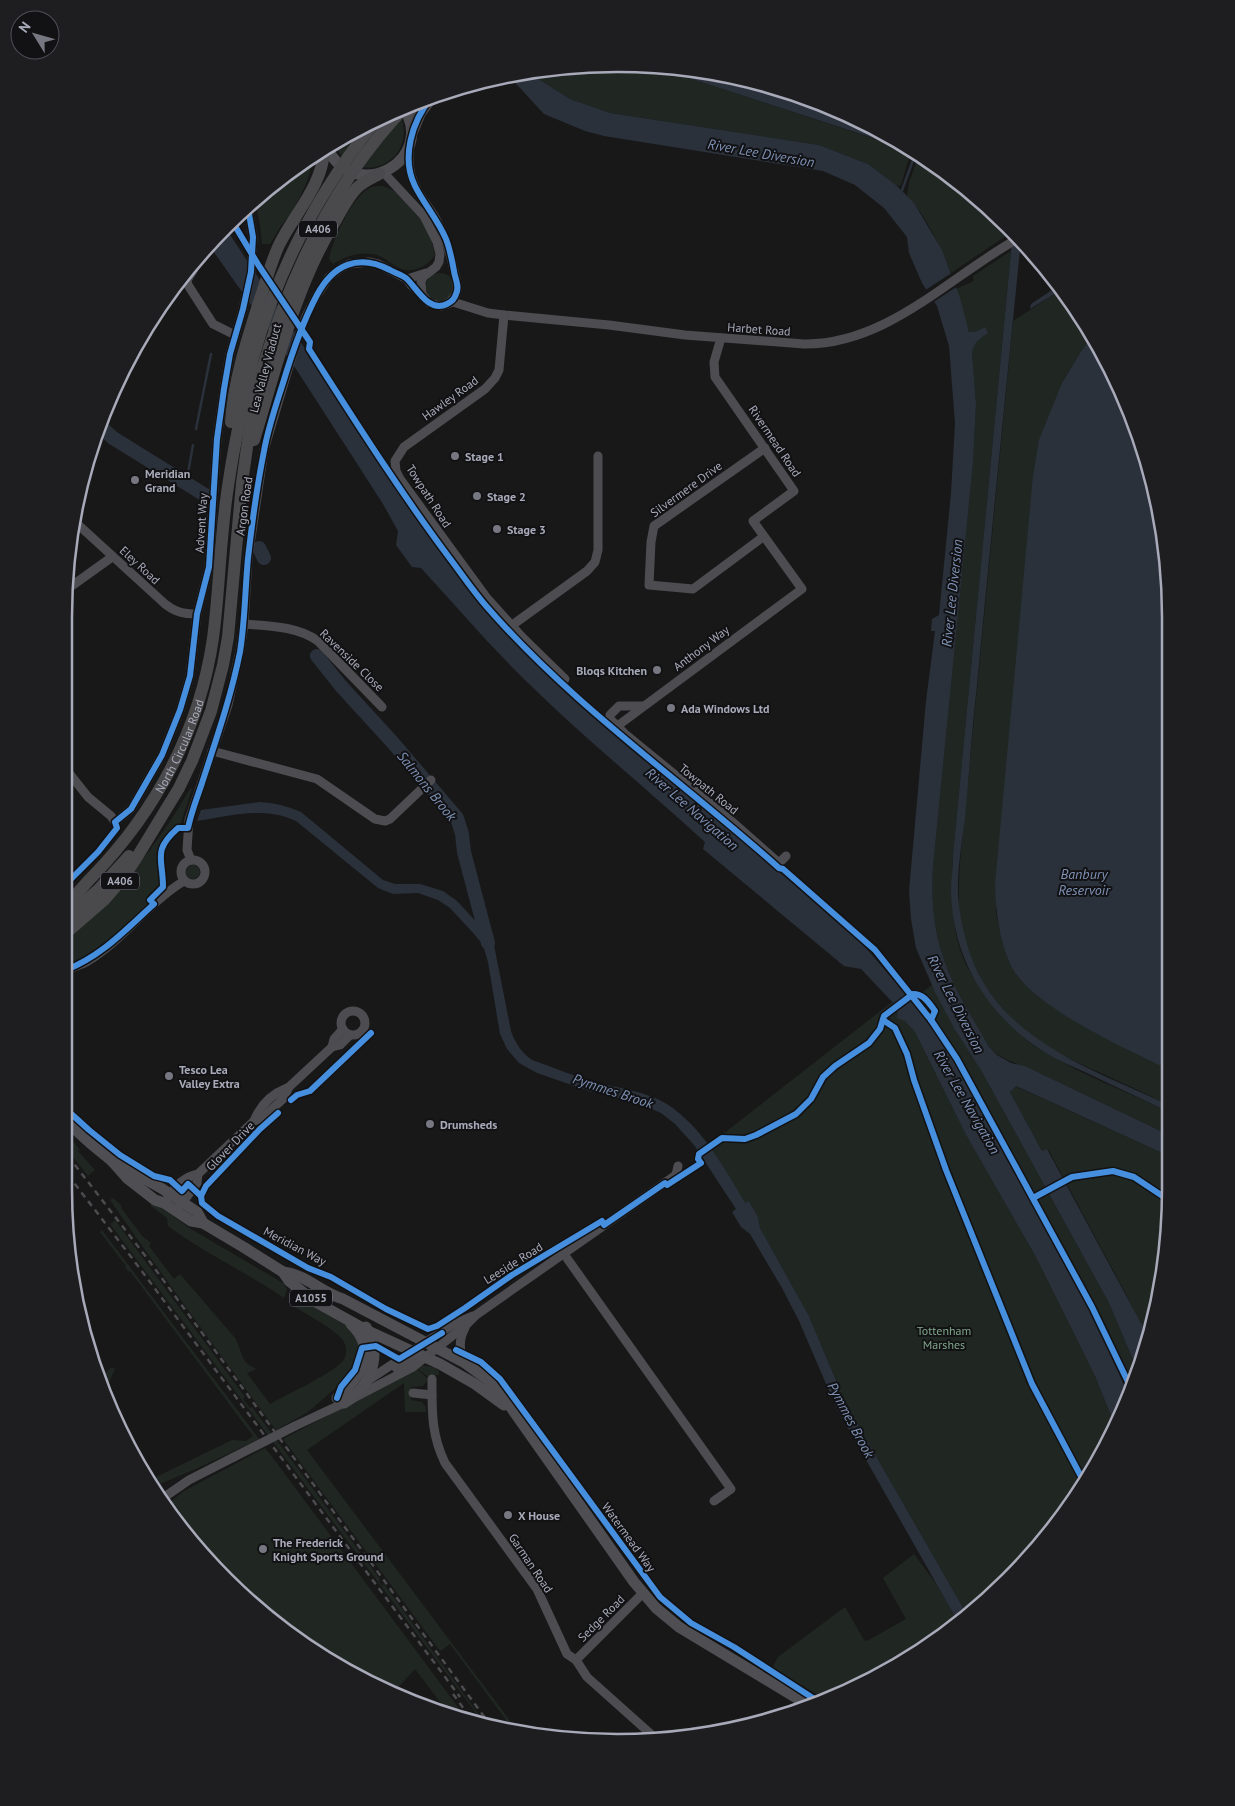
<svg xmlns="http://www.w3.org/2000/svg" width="1235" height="1806" font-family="'PT Sans',sans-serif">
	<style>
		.green { fill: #202722 }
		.water { fill: #2a313b }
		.pier { fill: #181818 }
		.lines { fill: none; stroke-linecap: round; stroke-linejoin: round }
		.stream { stroke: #2a313b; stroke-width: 2.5 }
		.river { stroke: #2a313b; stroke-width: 14 }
		.minor { stroke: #4c4c51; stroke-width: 9 }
		.major { stroke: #4e4e53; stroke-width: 11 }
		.highway { stroke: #4a4a4d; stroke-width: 12 }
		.rail { stroke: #4c4c50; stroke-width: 2.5; stroke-dasharray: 6 5; stroke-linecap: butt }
		.minor-bridge { stroke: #4c4c51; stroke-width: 9 }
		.highway-bridge { stroke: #4a4a4d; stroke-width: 12 }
		.cycleway-casing { stroke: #121214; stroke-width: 9 }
		.cycleway { stroke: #468fdf; stroke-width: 6 }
		.poi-dot { fill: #767781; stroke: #121214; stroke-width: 2 }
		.labels { text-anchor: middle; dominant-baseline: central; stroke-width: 4; stroke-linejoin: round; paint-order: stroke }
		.shield { fill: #121214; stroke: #7b7c88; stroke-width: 1 }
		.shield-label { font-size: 11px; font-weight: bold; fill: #a8aab9 }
		.street-label { font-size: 12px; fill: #a8aab9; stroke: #121214 }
		.poi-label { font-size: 12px; font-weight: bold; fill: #a8aab9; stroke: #121214; text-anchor: start }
		.park-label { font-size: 12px; fill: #7fa589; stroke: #121214 }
		.water-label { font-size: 14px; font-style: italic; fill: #7e91b5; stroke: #121214 }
		.rim { fill: none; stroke: #a8aab9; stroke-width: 2.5 }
	</style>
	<rect width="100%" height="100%" fill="#181818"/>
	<g class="green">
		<polygon points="617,64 658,68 911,151 901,185 899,186 896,185 868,164 819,145 610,113 570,99 540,80 533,72"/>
		<polygon points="715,73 725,74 829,106 855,120"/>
		<path d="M398 110C424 160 357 192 334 144Z"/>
		<path d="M919 154 1009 226 1013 231 951 273C941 248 926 215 907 196L909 183Z"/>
		<polygon points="313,155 314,159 306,184 291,214 280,227 270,244 262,244 260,225 256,202"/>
		<path d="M382 186C410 193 431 228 435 255 429 264 417 272 405 270 395 268 387 258 377 255 361 251 347 255 333 264L329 259C334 238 350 199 370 188 373 186 378 186 382 186Z"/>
		<path d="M1011 251 953 855C951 892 950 936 969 970 977 984 990 997 1000 1009 1012 1024 1023 1040 1040 1050 1080 1074 1129 1093 1171 1113V1136L1025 1066C1011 1062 1000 1058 989 1047 976 1023 959 998 949 973 934 937 931 905 933 867L973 463 976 404 972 352V347L980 338 985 327 975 332H969L956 289 974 281 973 276Z"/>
		<circle cx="440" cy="287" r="14"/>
		<path d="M1061 290 1078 310 1092 336 1080 353 1062 383 996 912C999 929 1003 947 1010 964 1031 1008 1128 1048 1171 1071V1106C1145 1093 1119 1081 1092 1069 1075 1061 1057 1053 1041 1043 999 1016 966 966 960 916 958 898 959 881 960 863L1013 321Z"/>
		<path d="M190 789H192L180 825 174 827 158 853 161 888 147 902 148 903C123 927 99 953 66 966V940C116 897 157 846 190 789Z"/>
		<circle cx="193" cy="872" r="7"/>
		<polygon points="932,985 955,1030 982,1072 1109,1303 1136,1367 1128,1393 1087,1302 962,1073 927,1019 912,1000"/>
		<polygon points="892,1002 898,1008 898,1013 915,1032 966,1135 1037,1259 1095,1376 1116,1428 1078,1496 1009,1580 966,1613 845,1402 809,1316 760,1228 758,1217 749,1201 745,1204 720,1161 709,1145"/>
		<polygon points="1015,1086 1171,1157 1171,1189 1161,1296 1147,1337 1126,1294 1048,1149 1042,1151 1010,1092"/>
		<polygon points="68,1140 71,1144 74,1142 80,1150 78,1151 95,1170 88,1176 68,1151"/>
		<path d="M113 1198 122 1206 121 1208 142 1236 151 1243 149 1246 174 1279 180 1274 236 1339 243 1358 247 1364 256 1369 247 1373 270 1404C286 1395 333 1373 343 1361 348 1354 347 1345 342 1339 332 1327 305 1314 291 1304L297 1297H300L346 1324 361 1346 358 1347V1360L351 1374 346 1379 308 1412 276 1430C220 1354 164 1278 110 1200Z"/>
		<path d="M150 1200 191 1229 283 1283 287 1289 284 1298C246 1272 204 1253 168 1226L167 1218 151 1206Z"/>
		<polygon points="115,1220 245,1397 243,1399 250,1408 252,1407 380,1579 379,1581 382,1586 384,1584 487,1726 485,1725 110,1224"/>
		<polygon points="102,1230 259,1439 196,1469 155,1486 152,1486 147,1476 152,1479 232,1440 246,1441 253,1436 130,1271 129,1272 125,1267 126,1266 100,1232"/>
		<path d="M421 1366C428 1366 434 1366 439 1371V1375L427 1376 418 1369Z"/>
		<polygon points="112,1367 115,1369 105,1391 99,1378"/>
		<polygon points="417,1369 427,1378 427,1381 423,1386 411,1387 411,1400 422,1402 426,1407 426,1412 405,1412 404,1383 307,1450 517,1730 497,1727 502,1723 503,1725 506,1720 450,1644 440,1651 283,1439"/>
		<polygon points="265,1448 270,1454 469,1722 450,1715 415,1669 393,1693 280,1628 226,1580 165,1506 184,1491"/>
		<polygon points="914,1554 937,1585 957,1620 894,1668 825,1699 772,1668 778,1657 845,1607 864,1640 867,1641 906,1619 883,1578"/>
	</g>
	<g class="water">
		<polygon points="658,68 715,73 855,120 916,152"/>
		<path d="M533 72 540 80 570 99 610 113 819 145 868 164 896 185 914 203 942 250 960 298 969 332H975L985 327 988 333C981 338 973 343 972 352L976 404 973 463 933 867C931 905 934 937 949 973 959 998 976 1023 989 1047L997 1055 1011 1063 1025 1066 1171 1136V1157L1016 1086 1010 1092 1042 1151 1047 1149 1143 1327 1147 1337 1136 1367 1109 1303 982 1072 955 1030 935 992 916 948 911 919 909 891 926 701 935 631H931L932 619 939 615 951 493 955 423 949 346 937 306 922 283 909 253 907 237 884 208 855 185 823 171 604 136 585 131 544 114 508 75Z"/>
		<path d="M225 227 369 446 430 535 487 610 509 634 562 686 697 804 841 923 866 948 927 1019 962 1073 1087 1302 1128 1394 1116 1428 1095 1376 1037 1259 966 1135 915 1032 905 1021 897 1018 898 1008 861 969 844 966 703 849 705 842C646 788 584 738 527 682 490 646 456 606 421 568L412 567 396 545 398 531 383 504 298 372 209 245Z"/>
		<path d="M1013 231 1021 240C1006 389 991 537 977 685 972 729 969 774 965 818 962 843 957 870 958 896 961 927 968 958 985 985 1023 1048 1107 1076 1171 1106V1113C1144 1100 1116 1087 1089 1074 1072 1066 1053 1059 1038 1048 985 1011 953 958 951 892 951 880 953 867 953 855Z"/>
		<polygon points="1058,286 1061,290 1030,309 1031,304"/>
		<path d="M1092 336 1129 405 1161 509 1171 618V1071C1128 1049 1031 1008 1010 964 999 939 996 912 995 885L1033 476 1039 440 1062 383 1080 353Z"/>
		<path d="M260 802C275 803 287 806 301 812L383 880 395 884H420L443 891 457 901 493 940 511 1031C515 1043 522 1053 532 1060 553 1067 573 1076 594 1082 619 1088 645 1091 667 1104 702 1127 725 1168 745 1203L749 1201 758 1217 760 1228 809 1316 845 1402 966 1613 957 1620 836 1407 799 1321 782 1288 750 1234 741 1227 732 1212 736 1209 694 1145 675 1124 661 1113 635 1102 589 1091 537 1073 519 1063 507 1049 500 1034 488 962 483 945 475 935 450 908 438 900 418 893 393 894 378 888 296 821C264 806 230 816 197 821L201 810Z"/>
	</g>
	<polygon class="pier" points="953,272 958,286 932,303 924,291"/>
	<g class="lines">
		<g class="stream">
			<polyline points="901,193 916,152"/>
			<polyline points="196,429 211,354"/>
			<polyline points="188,473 193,445"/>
		</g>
		<g class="river">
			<polyline points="102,428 113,438 205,495"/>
			<polyline points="259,548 264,558"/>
			<polyline points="317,656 341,686 394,744 457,818 462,834 464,852 488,943"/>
		</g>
		<g class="minor">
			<path d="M409 145C409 159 408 171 414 183 419 196 429 207 436 219 445 236 450 252 454 270 457 285 462 293 447 304"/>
			<path d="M384 173 424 216 437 242 440 254 439 262 436 267 423 277 421 282 422 294 429 303 441 306 453 302 488 313 504 315 609 325 685 335 804 344C887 345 950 276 1019 238"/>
			<polyline points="194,269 187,280 188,285 213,324 235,335"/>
			<polyline points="407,279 411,285 422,294"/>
			<polyline points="504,315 499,370 495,378 485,389 404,447 395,461 396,471 400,479 486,597 522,637 565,679"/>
			<path d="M73 520 165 604C175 612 183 614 197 614"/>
			<polyline points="763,537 693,589 649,585 651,542 654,526 765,448"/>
			<polyline points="66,590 112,557"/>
			<path d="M244 624C269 626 297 626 318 641L382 707"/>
			<polyline points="511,626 587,571 595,562 598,550 598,456"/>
			<polyline points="643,706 619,706 610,715 610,719 625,734 728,818 779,863 786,856"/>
			<polyline points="616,727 802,589 753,521 794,491 715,377 714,362 721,338"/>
			<polyline points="212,751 317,779 375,819 385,821 390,819 431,780"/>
			<polyline points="65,768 88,797 111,816 115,822 131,809 162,755 180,710 190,676 197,614 209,567 217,439 224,389 230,354 243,309 251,272 253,237 248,208"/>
			<circle cx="193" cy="872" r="12"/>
			<polyline points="191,860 187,850 189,820 228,705 240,651 244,624 248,558 264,450 295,346 306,316 317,295 329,277 341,268 349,264 369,262 378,264 407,279 426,273"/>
			<path d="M66 970C73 967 81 965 88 961 124 939 148 903 184 881"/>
			<circle cx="353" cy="1023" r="12"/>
			<polyline points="332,1047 334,1039 343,1029"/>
			<path d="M254 1121C260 1106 272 1094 287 1088"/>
			<path d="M167 1199C174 1187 184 1177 198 1174L254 1121 264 1117 272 1109 283 1099 289 1087 332 1047 340 1045 350 1035"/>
			<polyline points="180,1206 197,1183 198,1174"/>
			<polyline points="564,1254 731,1489 714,1501"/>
			<path d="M465 1328C458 1340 459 1351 465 1363"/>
			<polyline points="396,1368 413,1359 423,1356"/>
			<path d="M432 1379C432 1411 431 1434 445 1463L537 1589 567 1654 576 1660 587 1677 653 1736"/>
			<polyline points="367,1381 452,1325 473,1316"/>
			<polyline points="413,1393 432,1395"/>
			<polyline points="295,1426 344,1403 413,1367 466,1325 476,1315 676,1175 678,1166"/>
			<polyline points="160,1500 189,1480 234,1457"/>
			<polyline points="576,1660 643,1593"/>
		</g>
		<g class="major">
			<path d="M327 148C357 207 438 158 403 107"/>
			<polyline points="67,1122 90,1143 112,1161 161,1188 197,1212 203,1223"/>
			<polyline points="112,1161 128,1179 155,1200 164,1203 191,1221 203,1223 245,1248 283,1272 289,1281 314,1301 368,1331 440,1364 475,1384 504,1405"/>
			<path d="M283 1272C305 1274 322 1293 343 1299L465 1363 487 1379 503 1396 634 1582 656 1608 679 1627 810 1706"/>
			<path d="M337 1398C360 1377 379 1351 351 1324"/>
			<path d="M344 1403C371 1387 383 1355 366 1327"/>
		</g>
		<g class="highway">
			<polyline points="412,132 420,113 431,98"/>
			<path d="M231 422C234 379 247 340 260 299 266 282 271 262 279 245 294 214 323 185 324 150"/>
			<path d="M254 440C277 365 295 286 337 218 343 207 350 194 359 186 365 181 372 178 379 174"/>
			<path id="s1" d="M66 904C76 896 83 886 92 877 156 811 200 729 213 638 220 586 220 533 229 480 235 439 244 399 253 358"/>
			<polyline points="66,918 98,890 129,856"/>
			<polyline points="66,933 104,900 123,878 137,857 179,788 192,761 211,711 223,665 228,637 242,483 251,419 262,370"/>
		</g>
		<g class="rail">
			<polyline points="68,1156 147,1258 491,1726"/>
			<polyline points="68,1175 132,1258 460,1697"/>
			<polyline points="453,1694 475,1724"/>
		</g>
		<polyline class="minor-bridge" points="234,1457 295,1426"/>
		<g class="highway-bridge">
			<path d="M253 358C277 272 318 192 374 123"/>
			<path d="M262 370C291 273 335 179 406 106"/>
		</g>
		<g class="cycleway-casing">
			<g id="cycleway">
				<path d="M232 221 259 266 310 342 309 349C354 419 398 489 448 556 461 573 473 591 487 607 573 706 682 781 779 868L783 869 875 950 931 1020 957 1059 1092 1307 1130 1386"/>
				<polyline points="66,884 98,852 117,828 115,822 131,809 162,755 180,710 190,676 197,614 209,567 217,439 224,389 230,354 243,309 251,272 253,237 248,208"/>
				<path d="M66 970C103 955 125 930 154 904L150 900 163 887C163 858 152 851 178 828H188C191 813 197 798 202 783 216 740 231 697 240 652 245 621 245 590 248 558 252 523 257 486 264 451 268 428 276 405 283 383 292 353 302 323 317 295 333 265 358 253 390 270 395 273 403 275 407 279 417 289 429 313 447 304 451 302 455 298 456 294 460 286 455 279 454 271 452 260 450 249 446 239 438 220 424 204 415 186 401 158 412 121 431 98"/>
				<polyline points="883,1020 895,1028 907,1054 914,1080 946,1170 1032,1384 1085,1484"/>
				<polyline points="291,1100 297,1095 310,1091 371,1033"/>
				<polyline points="67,1110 89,1130 120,1155 154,1176 170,1180 182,1191 188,1184 201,1196"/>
				<path d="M201 1196 202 1203 218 1216 308 1268 331 1277 386 1309 428 1329 437 1326 465 1308 512 1275 602 1221 604 1225 665 1183 667 1185 701 1163 698 1159 699 1154 722 1138 745 1139 756 1135 796 1114 811 1099 823 1077 835 1066 869 1043 880 1029 884 1016 913 994C924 994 929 1003 935 1011L931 1020"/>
				<polyline points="201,1196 206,1186 260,1129 278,1113"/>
				<polyline points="1033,1198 1072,1177 1113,1171 1134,1177 1170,1201"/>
				<polyline points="456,1350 481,1362 500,1379 660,1597 691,1623 734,1647 819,1702"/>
				<polyline points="337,1398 341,1387 355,1370 362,1348 376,1346 399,1359 442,1333"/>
			</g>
		</g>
		<use href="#cycleway" class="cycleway"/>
	</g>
	<g class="poi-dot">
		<circle cx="455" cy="456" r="5"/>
		<circle cx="135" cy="480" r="5"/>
		<circle cx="477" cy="496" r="5"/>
		<circle cx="497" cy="529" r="5"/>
		<circle cx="657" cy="670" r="5"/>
		<circle cx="671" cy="708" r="5"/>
		<circle cx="169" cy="1076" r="5"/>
		<circle cx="430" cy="1124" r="5"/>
		<circle cx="508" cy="1515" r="5"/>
		<circle cx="263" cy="1549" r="5"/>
	</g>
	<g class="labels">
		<g class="shield">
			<rect x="299" y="220.5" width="38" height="17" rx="4"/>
			<rect x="101" y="872.5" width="38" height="17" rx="4"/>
			<rect x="290" y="1289.5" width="42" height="17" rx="4"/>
		</g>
		<g class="shield-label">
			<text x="318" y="229">A406</text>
			<text x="120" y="881">A406</text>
			<text x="311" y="1298">A1055</text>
		</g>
		<g class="street-label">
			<text transform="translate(759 329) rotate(4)">Harbet Road</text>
			<text transform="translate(265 368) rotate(-75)">Lea Valley Viaduct</text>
			<text transform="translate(450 398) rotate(-36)">Hawley Road</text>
			<text transform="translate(775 441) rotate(56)">Rivermead Road</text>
			<text transform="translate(686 489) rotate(-36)">Silvermere Drive</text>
			<text transform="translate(429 496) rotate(57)">Towpath Road</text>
			<text transform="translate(244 506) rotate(-82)">Argon Road</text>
			<text transform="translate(201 523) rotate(-86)">Advent Way</text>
			<text transform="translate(140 565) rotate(43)">Eley Road</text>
			<text transform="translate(701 648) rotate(-37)">Anthony Way</text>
			<text transform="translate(352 660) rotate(44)">Ravenside Close</text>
			<text stroke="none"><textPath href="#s1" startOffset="196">North Circular Road</textPath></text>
			<text transform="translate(709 789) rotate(39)">Towpath Road</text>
			<text transform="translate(230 1146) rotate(-46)">Glover Drive</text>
			<text transform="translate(295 1246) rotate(28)">Meridian Way</text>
			<text transform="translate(513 1263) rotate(-32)">Leeside Road</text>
			<text transform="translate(629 1537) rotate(54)">Watermead Way</text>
			<text transform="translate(531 1563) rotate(56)">Garman Road</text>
			<text transform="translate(601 1618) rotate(-45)">Sedge Road</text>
		</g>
		<g class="poi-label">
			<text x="465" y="456">Stage 1</text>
			<text x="145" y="473">Meridian<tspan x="145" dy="14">Grand</tspan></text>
			<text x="487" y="496">Stage 2</text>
			<text x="507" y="529">Stage 3</text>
			<text x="647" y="670" text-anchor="end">Bloqs Kitchen</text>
			<text x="681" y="708">Ada Windows Ltd</text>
			<text x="179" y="1069">Tesco Lea<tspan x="179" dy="14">Valley Extra</tspan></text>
			<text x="440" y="1124">Drumsheds</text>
			<text x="518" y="1515">X House</text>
			<text x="273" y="1542">The Frederick<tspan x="273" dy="14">Knight Sports Ground</tspan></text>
		</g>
		<g class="park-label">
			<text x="944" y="1330">Tottenham<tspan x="944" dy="14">Marshes</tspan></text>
		</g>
		<g class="water-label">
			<text transform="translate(761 153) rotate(10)">River Lee Diversion</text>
			<text transform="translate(952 593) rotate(-84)">River Lee Diversion</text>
			<text transform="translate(427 786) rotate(51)">Salmons Brook</text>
			<text transform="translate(692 809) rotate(41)">River Lee Navigation</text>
			<text x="1084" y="874">Banbury<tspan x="1084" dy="16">Reservoir</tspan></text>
			<text transform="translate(956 1004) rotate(63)">River Lee Diversion</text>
			<text transform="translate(613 1091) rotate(18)">Pymmes Brook</text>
			<text transform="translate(967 1102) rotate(60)">River Lee Navigation</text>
			<text transform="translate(851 1420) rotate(62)">Pymmes Brook</text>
		</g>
	</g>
	<path d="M0 0H1235V1806H0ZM617 72H617A545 545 0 0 1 1162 617V1189A545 545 0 0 1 617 1734H617A545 545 0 0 1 72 1189V617A545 545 0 0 1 617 72Z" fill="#1e1e21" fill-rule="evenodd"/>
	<path class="rim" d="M617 72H617A545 545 0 0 1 1162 617V1189A545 545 0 0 1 617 1734H617A545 545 0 0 1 72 1189V617A545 545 0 0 1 617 72Z"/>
	<g transform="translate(35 35) rotate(307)"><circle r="24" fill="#121214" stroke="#4e4f56"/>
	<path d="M0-4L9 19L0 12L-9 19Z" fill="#767781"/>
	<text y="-8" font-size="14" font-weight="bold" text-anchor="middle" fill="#a8aab9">N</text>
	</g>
</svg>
